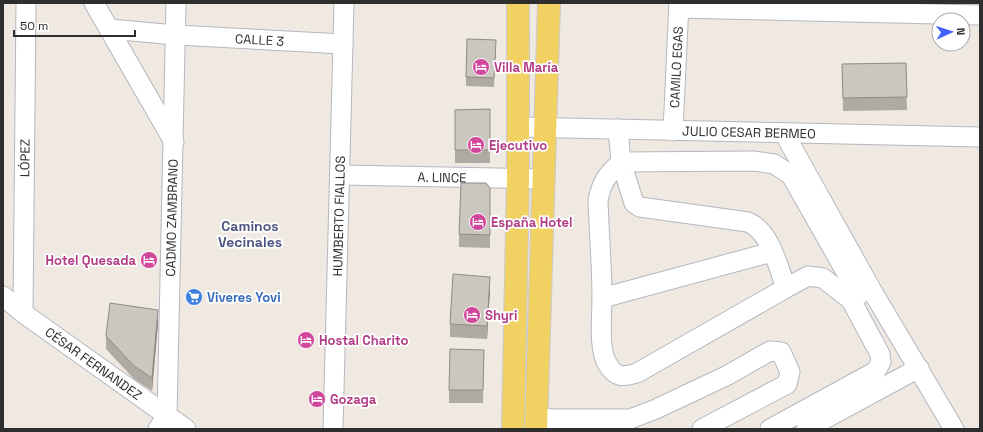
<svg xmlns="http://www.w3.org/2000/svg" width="983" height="432" font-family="'Space Grotesk',sans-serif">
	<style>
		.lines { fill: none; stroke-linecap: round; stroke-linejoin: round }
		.minor-casing { stroke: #b4b7c1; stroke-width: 21 }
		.major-casing { stroke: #c9c9c9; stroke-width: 24 }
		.minor { stroke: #fff; stroke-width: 19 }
		.major { stroke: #f2d163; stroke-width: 22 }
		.wall { fill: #afaba4 }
		.shaded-wall { fill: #8e8b86 }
		.building { fill: #cbc7bf; stroke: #8e8b86 }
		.labels { text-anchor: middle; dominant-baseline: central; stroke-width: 3.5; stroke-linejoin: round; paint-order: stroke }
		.street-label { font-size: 13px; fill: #2e2e2e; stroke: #fff }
		.hotel-label { font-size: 13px; font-weight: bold; fill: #b23c85; stroke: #fff; text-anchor: start }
		.shop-label { font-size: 13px; font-weight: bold; fill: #366cbe; stroke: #fff; text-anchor: start }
		.neighbourhood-label { font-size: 14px; font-weight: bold; fill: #4d5680; stroke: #fff }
	</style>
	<rect width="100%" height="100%" fill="#efe9e1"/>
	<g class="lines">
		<g class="minor-casing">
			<g id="minor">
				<path id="s1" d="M94 3 109 29 176 35 343 44"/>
				<polyline points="679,8 980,15"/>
				<polyline points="109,29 174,142"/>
				<path id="s2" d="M518 127 980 137"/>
				<path d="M618 129 621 162 634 203 640 207 748 222C771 232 778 267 786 288L637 373C624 377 616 378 608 365 598 350 602 316 602 298 602 266 599 233 598 200 602 181 607 175 621 162L754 161 774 164 791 175 859 295"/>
				<path id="s3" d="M673 131 679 3"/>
				<polyline points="784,133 871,289 954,429"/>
				<path id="s4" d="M341 175 544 179"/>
				<path id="s5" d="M3 296 23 313 186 429"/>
				<polyline points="602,298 772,252"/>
				<path id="s6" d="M23 313 26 3"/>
				<polyline points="536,417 552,419 630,419 656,409 728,375 770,351 781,352 790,372 787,384 702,429"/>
				<path id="s7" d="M158 429 167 416 176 3"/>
				<path id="s8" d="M333 429 344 3"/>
				<polyline points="770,429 876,371 881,362 880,354 851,300 823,278 808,276 786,288"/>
				<polyline points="806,429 919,368"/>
			</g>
		</g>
		<g class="major-casing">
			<g id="major">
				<polyline points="513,429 518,178 518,3"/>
				<polyline points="536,429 549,3"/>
			</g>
		</g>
		<use href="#minor" class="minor"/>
		<use href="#major" class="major"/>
	</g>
	<g class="wall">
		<polygon points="496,49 494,87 466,86 466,77"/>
		<polygon points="906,63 907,110 843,111 842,64"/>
		<polygon points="490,109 490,163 455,163 455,110"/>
		<polygon points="490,188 490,248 459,247 459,234"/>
		<polygon points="490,290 487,339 450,337 450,324"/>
		<polygon points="158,323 152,391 134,379 106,349 106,336"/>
		<polygon points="484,350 483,403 449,403 449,390"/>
	</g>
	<g class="shaded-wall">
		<polygon points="490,277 490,290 487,339 487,326"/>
		<polygon points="158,310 158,323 152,391 152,378"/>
	</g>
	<g class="building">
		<polygon points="467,39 496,40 494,78 466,77"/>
		<polygon points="906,63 907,97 843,98 842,64"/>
		<polygon points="490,109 490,150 455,150 455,110"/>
		<polygon points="461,183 486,183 490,188 490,235 459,234"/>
		<polygon points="453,274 490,277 487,326 450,324"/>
		<polygon points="110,303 158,310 152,378 134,366 106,336"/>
		<polygon points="450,349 484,350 483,390 449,390"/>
	</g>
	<defs>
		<g id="hotel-disc" transform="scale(0.9)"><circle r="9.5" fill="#d1479c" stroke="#fff"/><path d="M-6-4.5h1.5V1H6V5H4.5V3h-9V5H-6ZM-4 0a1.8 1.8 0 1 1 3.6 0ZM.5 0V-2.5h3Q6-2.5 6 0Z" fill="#fff"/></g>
		<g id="supermarket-disc" transform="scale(0.9)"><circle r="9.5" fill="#3f7fe0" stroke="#fff"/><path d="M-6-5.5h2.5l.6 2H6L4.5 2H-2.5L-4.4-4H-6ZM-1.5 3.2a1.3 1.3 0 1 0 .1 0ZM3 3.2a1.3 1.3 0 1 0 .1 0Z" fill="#fff"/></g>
	</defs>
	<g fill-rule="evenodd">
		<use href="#hotel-disc" x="481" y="67"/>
		<use href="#hotel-disc" x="476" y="145"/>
		<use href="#hotel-disc" x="478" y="222"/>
		<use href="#hotel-disc" x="149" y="260"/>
		<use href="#supermarket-disc" x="194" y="297"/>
		<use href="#hotel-disc" x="472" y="315"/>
		<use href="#hotel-disc" x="306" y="340"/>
		<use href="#hotel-disc" x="317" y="399"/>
	</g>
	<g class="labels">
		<g class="street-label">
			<text stroke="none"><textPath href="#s1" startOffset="181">CALLE 3</textPath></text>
			<text stroke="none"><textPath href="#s3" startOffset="64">CAMILO EGAS</textPath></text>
			<text stroke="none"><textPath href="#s2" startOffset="231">JULIO CESAR BERMEO</textPath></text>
			<text stroke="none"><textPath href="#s6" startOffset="155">LÓPEZ</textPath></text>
			<text stroke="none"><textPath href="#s4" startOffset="101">A. LINCE</textPath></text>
			<text stroke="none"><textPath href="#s8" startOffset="213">HUMBERTO FIALLOS</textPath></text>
			<text stroke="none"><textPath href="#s7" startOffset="214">CADMO ZAMBRANO</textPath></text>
			<text stroke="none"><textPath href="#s5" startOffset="113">CÉSAR FERNANDEZ</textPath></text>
		</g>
		<g class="hotel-label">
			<text x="494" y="67">Villa María</text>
			<text x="489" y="145">Ejecutivo</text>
			<text x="491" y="222">España Hotel</text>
			<text x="136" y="260" text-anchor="end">Hotel Quesada</text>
			<text x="485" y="315">Shyri</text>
			<text x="319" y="340">Hostal Charito</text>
			<text x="330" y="399">Gozaga</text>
		</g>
		<g class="shop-label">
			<text x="207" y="297">Viveres Yovi</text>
		</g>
		<g class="neighbourhood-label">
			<text x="250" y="226">Caminos<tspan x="250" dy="16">Vecinales</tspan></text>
		</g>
	</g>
	<rect width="983" height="432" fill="none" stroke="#2e2e2e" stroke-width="8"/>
	<g transform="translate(951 32) rotate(87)"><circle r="19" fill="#ffffff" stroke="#ababab"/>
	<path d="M0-3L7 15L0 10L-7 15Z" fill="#4264fb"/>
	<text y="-6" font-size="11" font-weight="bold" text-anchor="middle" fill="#2e2e2e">N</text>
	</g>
	<path d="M14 30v6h121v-6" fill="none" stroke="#2e2e2e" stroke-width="2"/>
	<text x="20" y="30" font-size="12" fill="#2e2e2e" stroke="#ffffff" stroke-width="3" paint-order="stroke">50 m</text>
</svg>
